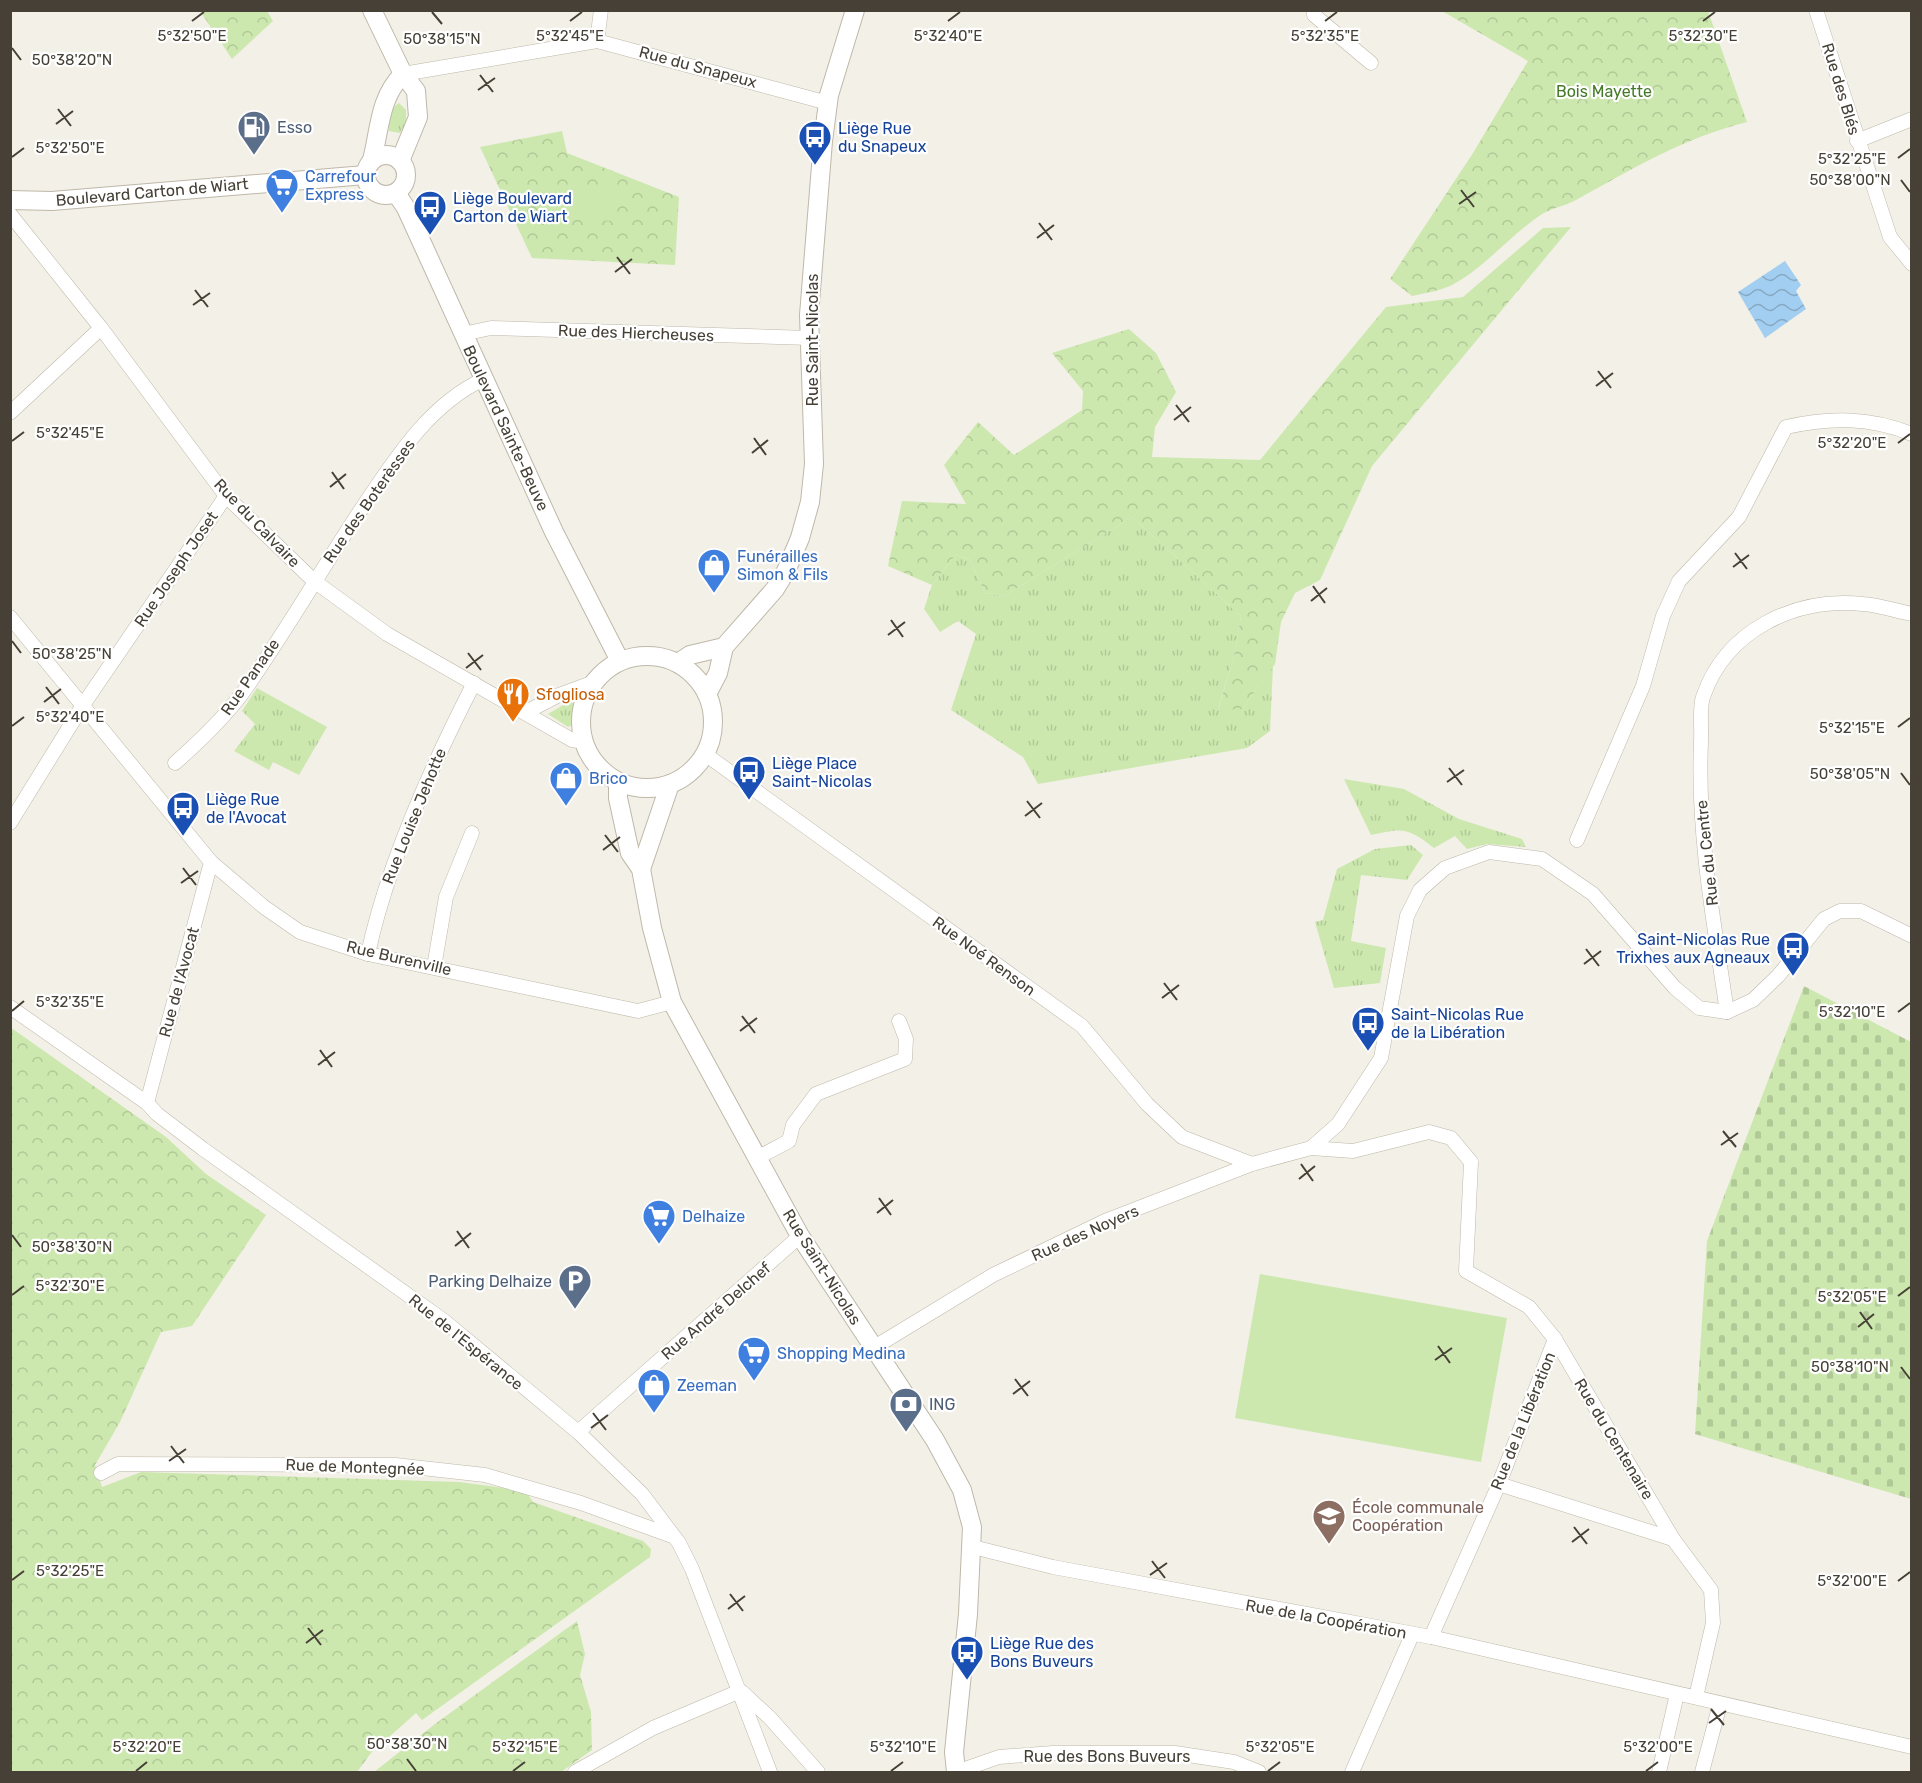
<svg xmlns="http://www.w3.org/2000/svg" width="1922" height="1783" font-family="Rubik,sans-serif">
	<style>
		.grass { fill: url(#grass-tufts) }
		.forest { fill: url(#forest-crowns) }
		.cemetery { fill: url(#cemetery-stones) }
		.garden { fill: #cce8af }
		.water { fill: url(#water-waves) }
		.lines { fill: none; stroke-linecap: round; stroke-linejoin: round }
		.minor-casing { stroke: #bfb8a9; stroke-width: 15 }
		.tertiary-casing { stroke: #bfb8a9; stroke-width: 20 }
		.minor { stroke: #fff; stroke-width: 14 }
		.tertiary { stroke: #fff; stroke-width: 18 }
		.ticks { fill: none; stroke: #464036; stroke-width: 2 }
		.labels { text-anchor: middle; dominant-baseline: central; stroke-width: 4.5; stroke-linejoin: round; paint-order: stroke }
		.street-label { font-size: 16px; fill: #464036; stroke: #fff }
		.park-label { font-size: 16px; fill: #447928; stroke: #fff }
		.service-label { font-size: 16px; fill: #4e5e75; stroke: #fff; text-anchor: start }
		.transit-label { font-size: 16px; fill: #164399; stroke: #fff; text-anchor: start }
		.shop-label { font-size: 16px; fill: #366cbe; stroke: #fff; text-anchor: start }
		.food-label { font-size: 16px; fill: #c56008; stroke: #fff; text-anchor: start }
		.education-label { font-size: 16px; fill: #785e54; stroke: #fff; text-anchor: start }
		.ticks-label { font-size: 15px; text-anchor: middle; fill: #464036; stroke: #fff; stroke-width: 4.5; stroke-linejoin: round; paint-order: stroke }
	</style>
	<defs>
		<pattern id="grass-tufts" width="24" height="20" patternUnits="userSpaceOnUse" patternTransform="scale(1.5)"><rect width="24" height="20" fill="#cce8af"/><path d="M3 7l-1-3M5 7V3M7 7l1-3M15 17l-1-3M17 17v-4M19 17l1-3" fill="none" stroke="#b1c897"/></pattern>
		<pattern id="forest-crowns" width="20" height="18" patternUnits="userSpaceOnUse" patternTransform="scale(1.5)"><rect width="20" height="18" fill="#cce8af"/><path d="M2 6a3 3 0 1 1 6 0M12 15a3 3 0 1 1 6 0" fill="none" stroke="#b1c897"/></pattern>
		<pattern id="cemetery-stones" width="16" height="16" patternUnits="userSpaceOnUse" patternTransform="scale(1.5)"><rect width="16" height="16" fill="#cce8af"/><path d="M2 7V4a2 2 0 0 1 4 0v3zM10 15v-3a2 2 0 0 1 4 0v3z" fill="#b1c897"/></pattern>
		<pattern id="water-waves" width="16" height="10" patternUnits="userSpaceOnUse" patternTransform="scale(1.5)"><rect width="16" height="10" fill="#a2cef1"/><path d="M0 5q4-4 8 0t8 0" fill="none" stroke="#86a9c4"/></pattern>
	</defs>
	<rect width="100%" height="100%" fill="#f3f0e7"/>
	<g class="grass">
		<path d="M399 103 406 110V123L400 133 389 131C387 121 390 108 399 103Z"/>
		<polygon points="1132,517 1241,616 1234,656 1218,709 1242,709 1273,666 1270,731 1247,748 1038,784 1023,757 951,710 976,634 958,621 940,632 924,609 932,585 956,554 970,560 985,593 1004,596"/>
		<polygon points="257,688 327,727 299,775 273,762 269,770 234,751 255,724 242,711"/>
		<polygon points="570,701 575,705 572,725 568,727 548,714"/>
		<path d="M1344 779 1404 789 1459 819 1522 839 1526 847 1487 844 1467 849 1455 836 1434 848C1407 827 1403 828 1371 835Z"/>
		<polygon points="1411,845 1423,855 1407,880 1361,875 1351,941 1386,948 1380,983 1334,988 1315,922 1323,920 1337,869 1375,849"/>
	</g>
	<g class="forest">
		<polygon points="200,11 267,11 273,21 232,59"/>
		<path d="M1442 11H1708L1747 122C1681 139 1634 168 1576 200 1565 206 1552 208 1542 214 1510 235 1486 267 1452 285 1440 291 1425 293 1412 296L1390 279 1473 153 1528 61Z"/>
		<polygon points="562,131 567,153 679,197 675,265 532,258 480,147"/>
		<polygon points="1571,227 1372,466 1320,580 1295,593 1281,622 1275,664 1242,709 1218,710 1234,656 1241,616 1132,517 1004,596 985,593 970,560 956,554 932,585 888,566 902,501 966,504 944,465 978,422 1014,455 1082,410 1083,391 1052,353 1129,329 1156,353 1176,392 1155,427 1152,457 1260,460 1386,307 1463,297 1543,228"/>
		<polygon points="10,1027 166,1137 206,1174 266,1215 192,1326 161,1332 120,1422 95,1465 102,1487 141,1472 459,1482 526,1491 533,1502 643,1541 651,1549 650,1557 422,1720 416,1713 371,1753 357,1772 11,1772"/>
		<polygon points="577,1621 585,1654 580,1675 591,1712 592,1750 561,1772 374,1772 435,1724"/>
	</g>
	<polygon class="cemetery" points="1804,986 1911,1042 1911,1499 1695,1434 1707,1241"/>
	<g class="garden">
		<polygon points="553,187 617,189 617,221 552,219"/>
		<polygon points="1260,1274 1507,1318 1481,1462 1235,1418"/>
	</g>
	<polygon class="water" points="1785,261 1801,285 1796,291 1806,309 1765,338 1738,292"/>
	<g class="lines">
		<g class="minor-casing">
			<g id="minor">
				<polyline points="1314,10 1314,15 1371,63"/>
				<polyline points="1816,10 1890,237 1912,264"/>
				<polyline points="597,41 601,10"/>
				<polyline points="403,74 597,41 828,103"/>
				<polyline points="1857,141 1912,119"/>
				<polyline points="10,214 101,328 226,496 314,581 387,634 572,740 584,742"/>
				<polyline points="463,334 491,328 810,338"/>
				<polyline points="10,413 101,328"/>
				<polyline points="10,617 211,862 264,907 300,932 368,954 638,1011 672,1002"/>
				<polyline points="526,712 559,695 594,682"/>
				<polyline points="705,754 1082,1026 1147,1104 1182,1137 1252,1164"/>
				<path d="M175 763C200 741 224 718 244 691 284 634 320 572 358 514 392 464 427 405 484 379"/>
				<polyline points="10,823 83,705 226,496"/>
				<path d="M1577 840 1643 686 1663 616 1679 581 1739 517 1786 427C1830 417 1870 417 1912 434"/>
				<path d="M368 954C387 864 432 765 474 683"/>
				<polyline points="434,967 446,897 472,833"/>
				<polyline points="10,1007 147,1103 157,1114 203,1149 443,1320 578,1432 642,1494 679,1543 692,1569 770,1772"/>
				<path d="M1727 1012C1714 923 1697 833 1701 742 1702 728 1699 709 1703 697 1726 630 1795 597 1863 604 1879 605 1896 611 1912 614"/>
				<polyline points="1727,1012 1753,1000 1778,976 1824,919 1840,911 1861,911 1912,936"/>
				<polyline points="147,1103 211,862"/>
				<polyline points="1311,1148 1338,1124 1381,1058 1407,916 1420,890 1445,868 1489,852 1542,859 1593,894 1675,988 1699,1008 1727,1012"/>
				<polyline points="757,1158 789,1141 793,1125 816,1094 905,1059 906,1039 899,1021"/>
				<polyline points="1555,1339 1673,1539 1711,1590 1713,1623 1696,1697"/>
				<polyline points="873,1348 993,1275 1105,1221 1252,1164 1311,1148 1353,1151 1429,1132 1451,1138 1471,1162 1466,1271 1529,1307 1555,1339 1499,1484 1431,1637"/>
				<polyline points="578,1432 800,1236"/>
				<polyline points="101,1473 118,1464 395,1465 485,1475 581,1503 672,1536"/>
				<polyline points="1499,1484 1673,1539"/>
				<polyline points="973,1547 1053,1567 1431,1637 1912,1747"/>
				<polyline points="742,1692 770,1718 818,1772"/>
				<polyline points="575,1772 653,1728 740,1691"/>
				<polyline points="956,1772 999,1757 1053,1753 1175,1753 1234,1762 1259,1772"/>
				<polyline points="1352,1772 1412,1635"/>
				<polyline points="1659,1772 1677,1694"/>
				<polyline points="1702,1772 1720,1704"/>
			</g>
		</g>
		<g class="tertiary-casing">
			<g id="tertiary">
				<polyline points="372,10 403,74 416,91 418,117 400,161"/>
				<circle cx="386" cy="175" r="20"/>
				<path d="M372 160C380 129 379 98 403 74"/>
				<polyline points="396,193 406,208 554,532 620,661"/>
				<polyline points="10,200 52,201 365,175"/>
				<circle cx="647" cy="722" r="66"/>
				<polyline points="678,663 690,655 724,647"/>
				<polyline points="707,694 718,673 724,647 775,589 786,571 800,538 810,502 814,464 809,315 823,141 829,95 855,10"/>
				<polyline points="618,782 618,798 630,853 641,869 652,928 672,1002 800,1236 935,1440 962,1490 972,1527 968,1614 954,1752 956,1772"/>
				<polyline points="641,869 670,784"/>
			</g>
		</g>
		<use href="#minor" class="minor"/>
		<use href="#tertiary" class="tertiary"/>
	</g>
	<path class="ticks" d="M432 12 442 24M192 21 204 12M570 21 582 12M948 21 960 12M1325 21 1337 12M1703 21 1715 12M12 48 21 60M480 75 493 92M478 90 495 78M58 109 71 126M56 124 73 111M12 157 24 148M1898 158 1910 149M1901 180 1910 192M1461 190 1474 207M1459 204 1476 192M1039 223 1052 240M1037 238 1054 225M617 257 630 274M615 272 632 259M195 290 208 307M193 305 210 293M1598 371 1611 388M1596 386 1613 373M1176 405 1189 422M1174 420 1191 407M754 438 766 455M12 441 24 432M1898 443 1910 434M752 453 768 440M332 472 344 489M330 487 346 474M1735 553 1747 569M1733 567 1749 555M1313 586 1325 603M1311 601 1327 588M891 620 903 637M888 635 905 622M12 641 21 653M468 653 481 670M466 668 483 655M46 687 59 704M44 702 61 689M12 726 24 717M1898 727 1910 718M1449 768 1462 785M1901 773 1910 785M1447 782 1464 770M1027 801 1040 818M1025 816 1042 803M605 835 618 852M603 850 620 837M183 868 196 885M181 883 198 871M1586 949 1599 966M1584 964 1601 951M1164 983 1177 1000M1162 998 1179 985M12 1011 24 1001M1898 1012 1910 1003M742 1016 755 1033M740 1031 757 1018M320 1050 332 1067M318 1065 335 1052M1723 1131 1736 1147M1721 1145 1738 1133M1301 1164 1313 1181M1299 1179 1315 1166M879 1198 891 1215M877 1213 893 1200M457 1231 469 1248M12 1235 21 1247M455 1246 471 1233M12 1295 24 1286M1898 1296 1910 1287M1860 1312 1872 1329M1858 1327 1874 1314M1438 1346 1450 1363M1435 1360 1452 1348M1901 1367 1910 1379M1015 1379 1028 1396M1013 1394 1030 1381M593 1413 606 1430M591 1428 608 1415M171 1446 184 1463M169 1461 186 1449M1574 1527 1587 1544M1572 1542 1589 1529M1152 1561 1165 1578M1150 1575 1167 1563M12 1580 24 1571M1898 1581 1910 1572M730 1594 743 1611M728 1609 745 1596M308 1628 321 1645M306 1643 323 1630M1711 1709 1724 1725M1709 1723 1726 1711M407 1759 416 1771M136 1771 147 1762M513 1771 525 1762M891 1771 903 1762M1268 1771 1280 1762M1646 1771 1658 1762"/>
	<defs>
		<g id="fuel-pin" transform="scale(1.725)"><path d="M0 17L-7.5 6A9.5 9.5 0 1 1 7.5 6Z" fill="#5c6f8a" stroke="#fff"/><path d="M-5.5-6h7V0h2V4h1.3V-2.5L3-4.5l.8-.8L6-3V5H2.5V1h-1V6h-7ZM-4.2-4.7v3.2H.2V-4.7Z" fill="#fff"/></g>
		<g id="bus-pin" transform="scale(1.725)"><path d="M0 17L-7.5 6A9.5 9.5 0 1 1 7.5 6Z" fill="#1a4fb4" stroke="#fff"/><path d="M-5-6H5V4H4V6H2V4H-2V6H-4V4H-5ZM-3.5-4V0h7V-4ZM-3.5 1.2v1.5H-2V1.2ZM2 1.2v1.5H3.5V1.2Z" fill="#fff"/></g>
		<g id="supermarket-pin" transform="scale(1.725)"><path d="M0 17L-7.5 6A9.5 9.5 0 1 1 7.5 6Z" fill="#3f7fe0" stroke="#fff"/><path d="M-6-5.5h2.5l.6 2H6L4.5 2H-2.5L-4.4-4H-6ZM-1.5 3.2a1.3 1.3 0 1 0 .1 0ZM3 3.2a1.3 1.3 0 1 0 .1 0Z" fill="#fff"/></g>
		<g id="shop-pin" transform="scale(1.725)"><path d="M0 17L-7.5 6A9.5 9.5 0 1 1 7.5 6Z" fill="#3f7fe0" stroke="#fff"/><path d="M-5-2.5h2.3a2.7 3.5 0 0 1 5.4 0H5L5.5 6h-11ZM-1.5-2.5h3a1.5 2.3 0 0 0-3 0Z" fill="#fff"/></g>
		<g id="restaurant-pin" transform="scale(1.725)"><path d="M0 17L-7.5 6A9.5 9.5 0 1 1 7.5 6Z" fill="#e8710a" stroke="#fff"/><path d="M-5-6h1v4h1v-4h1v4h1v-4h1v5L-1.5 .5V6h-2V.5L-5-1ZM5-6V6H3V1.5H1.5Q1.5-4 5-6Z" fill="#fff"/></g>
		<g id="parking-pin" transform="scale(1.725)"><path d="M0 17L-7.5 6A9.5 9.5 0 1 1 7.5 6Z" fill="#5c6f8a" stroke="#fff"/><path d="M-3.5-5.5H1a3.5 3.5 0 0 1 0 7H-1V5.5H-3.5ZM-1-3.4V-.6H.8a1.4 1.4 0 0 0 0-2.8Z" fill="#fff"/></g>
		<g id="bank-pin" transform="scale(1.725)"><path d="M0 17L-7.5 6A9.5 9.5 0 1 1 7.5 6Z" fill="#5c6f8a" stroke="#fff"/><path d="M-6-4H6V4H-6ZM0-2.3a2.3 2.3 0 1 0 0 4.6a2.3 2.3 0 1 0 0-4.6Z" fill="#fff"/></g>
		<g id="school-pin" transform="scale(1.725)"><path d="M0 17L-7.5 6A9.5 9.5 0 1 1 7.5 6Z" fill="#8d6e63" stroke="#fff"/><path d="M0-5L7-2L0 1L-7-2ZM-4 1L0 2.5L4 1V4Q0 6-4 4Z" fill="#fff"/></g>
	</defs>
	<g fill-rule="evenodd">
		<use href="#fuel-pin" x="254" y="127"/>
		<use href="#bus-pin" x="815" y="137"/>
		<use href="#supermarket-pin" x="282" y="185"/>
		<use href="#bus-pin" x="430" y="207"/>
		<use href="#shop-pin" x="714" y="565"/>
		<use href="#restaurant-pin" x="513" y="694"/>
		<use href="#bus-pin" x="749" y="772"/>
		<use href="#shop-pin" x="566" y="778"/>
		<use href="#bus-pin" x="183" y="808"/>
		<use href="#bus-pin" x="1793" y="948"/>
		<use href="#bus-pin" x="1368" y="1023"/>
		<use href="#supermarket-pin" x="659" y="1216"/>
		<use href="#parking-pin" x="575" y="1281"/>
		<use href="#supermarket-pin" x="754" y="1353"/>
		<use href="#shop-pin" x="654" y="1385"/>
		<use href="#bank-pin" x="906" y="1404"/>
		<use href="#school-pin" x="1329" y="1516"/>
		<use href="#bus-pin" x="967" y="1652"/>
	</g>
	<g class="labels">
		<g class="street-label">
			<text transform="translate(698 67) rotate(15)">Rue du Snapeux</text>
			<text transform="translate(1841 89) rotate(73)">Rue des Blés</text>
			<text transform="translate(152 192) rotate(-5)">Boulevard Carton de Wiart</text>
			<text transform="translate(636 333) rotate(2)">Rue des Hiercheuses</text>
			<text transform="translate(812 340) rotate(-90)">Rue Saint-Nicolas</text>
			<text transform="translate(506 428) rotate(65)">Boulevard Sainte-Beuve</text>
			<text transform="translate(369 501) rotate(-55)">Rue des Boterèsses</text>
			<text transform="translate(257 523) rotate(46)">Rue du Calvaire</text>
			<text transform="translate(176 569) rotate(-56)">Rue Joseph Joset</text>
			<text transform="translate(250 677) rotate(-55)">Rue Panade</text>
			<text transform="translate(414 816) rotate(-68)">Rue Louise Jehotte</text>
			<text transform="translate(1707 853) rotate(-96)">Rue du Centre</text>
			<text transform="translate(984 956) rotate(36)">Rue Noé Renson</text>
			<text transform="translate(399 958) rotate(13)">Rue Burenville</text>
			<text transform="translate(179 982) rotate(-75)">Rue de l'Avocat</text>
			<text transform="translate(1085 1233) rotate(-24)">Rue des Noyers</text>
			<text transform="translate(822 1267) rotate(58)">Rue Saint-Nicolas</text>
			<text transform="translate(716 1311) rotate(-41)">Rue André Delchef</text>
			<text transform="translate(466 1342) rotate(39)">Rue de l'Espérance</text>
			<text transform="translate(1523 1421) rotate(-68)">Rue de la Libération</text>
			<text transform="translate(1614 1439) rotate(59)">Rue du Centenaire</text>
			<text transform="translate(355 1467) rotate(2)">Rue de Montegnée</text>
			<text transform="translate(1326 1619) rotate(10)">Rue de la Coopération</text>
			<text x="1107" y="1756">Rue des Bons Buveurs</text>
		</g>
		<g class="park-label">
			<text x="1604" y="91">Bois Mayette</text>
		</g>
		<g class="service-label">
			<text x="277" y="127">Esso</text>
			<text x="552" y="1281" text-anchor="end">Parking Delhaize</text>
			<text x="929" y="1404">ING</text>
		</g>
		<g class="transit-label">
			<text x="838" y="128">Liège Rue<tspan x="838" dy="18">du Snapeux</tspan></text>
			<text x="453" y="198">Liège Boulevard<tspan x="453" dy="18">Carton de Wiart</tspan></text>
			<text x="772" y="763">Liège Place<tspan x="772" dy="18">Saint-Nicolas</tspan></text>
			<text x="206" y="799">Liège Rue<tspan x="206" dy="18">de l'Avocat</tspan></text>
			<text x="1770" y="939" text-anchor="end">Saint-Nicolas Rue<tspan x="1770" dy="18">Trixhes aux Agneaux</tspan></text>
			<text x="1391" y="1014">Saint-Nicolas Rue<tspan x="1391" dy="18">de la Libération</tspan></text>
			<text x="990" y="1643">Liège Rue des<tspan x="990" dy="18">Bons Buveurs</tspan></text>
		</g>
		<g class="shop-label">
			<text x="305" y="176">Carrefour<tspan x="305" dy="18">Express</tspan></text>
			<text x="737" y="556">Funérailles<tspan x="737" dy="18">Simon &amp; Fils</tspan></text>
			<text x="589" y="778">Brico</text>
			<text x="682" y="1216">Delhaize</text>
			<text x="777" y="1353">Shopping Medina</text>
			<text x="677" y="1385">Zeeman</text>
		</g>
		<g class="food-label">
			<text x="536" y="694">Sfogliosa</text>
		</g>
		<g class="education-label">
			<text x="1352" y="1507">École communale<tspan x="1352" dy="18">Coopération</tspan></text>
		</g>
	</g>
	<g class="ticks-label">
		<text x="192" y="41">5°32'50"E</text>
		<text x="570" y="41">5°32'45"E</text>
		<text x="948" y="41">5°32'40"E</text>
		<text x="1325" y="41">5°32'35"E</text>
		<text x="1703" y="41">5°32'30"E</text>
		<text x="442" y="44">50°38'15"N</text>
		<text x="72" y="65">50°38'20"N</text>
		<text x="70" y="153">5°32'50"E</text>
		<text x="1852" y="164">5°32'25"E</text>
		<text x="1850" y="185">50°38'00"N</text>
		<text x="70" y="438">5°32'45"E</text>
		<text x="1852" y="448">5°32'20"E</text>
		<text x="72" y="659">50°38'25"N</text>
		<text x="70" y="722">5°32'40"E</text>
		<text x="1852" y="733">5°32'15"E</text>
		<text x="1850" y="779">50°38'05"N</text>
		<text x="70" y="1007">5°32'35"E</text>
		<text x="1852" y="1017">5°32'10"E</text>
		<text x="72" y="1252">50°38'30"N</text>
		<text x="70" y="1291">5°32'30"E</text>
		<text x="1852" y="1302">5°32'05"E</text>
		<text x="1850" y="1372">50°38'10"N</text>
		<text x="70" y="1576">5°32'25"E</text>
		<text x="1852" y="1586">5°32'00"E</text>
		<text x="407" y="1749">50°38'30"N</text>
		<text x="147" y="1752">5°32'20"E</text>
		<text x="525" y="1752">5°32'15"E</text>
		<text x="903" y="1752">5°32'10"E</text>
		<text x="1280" y="1752">5°32'05"E</text>
		<text x="1658" y="1752">5°32'00"E</text>
	</g>
	<rect width="1922" height="1783" fill="none" stroke="#464036" stroke-width="24"/>
</svg>
